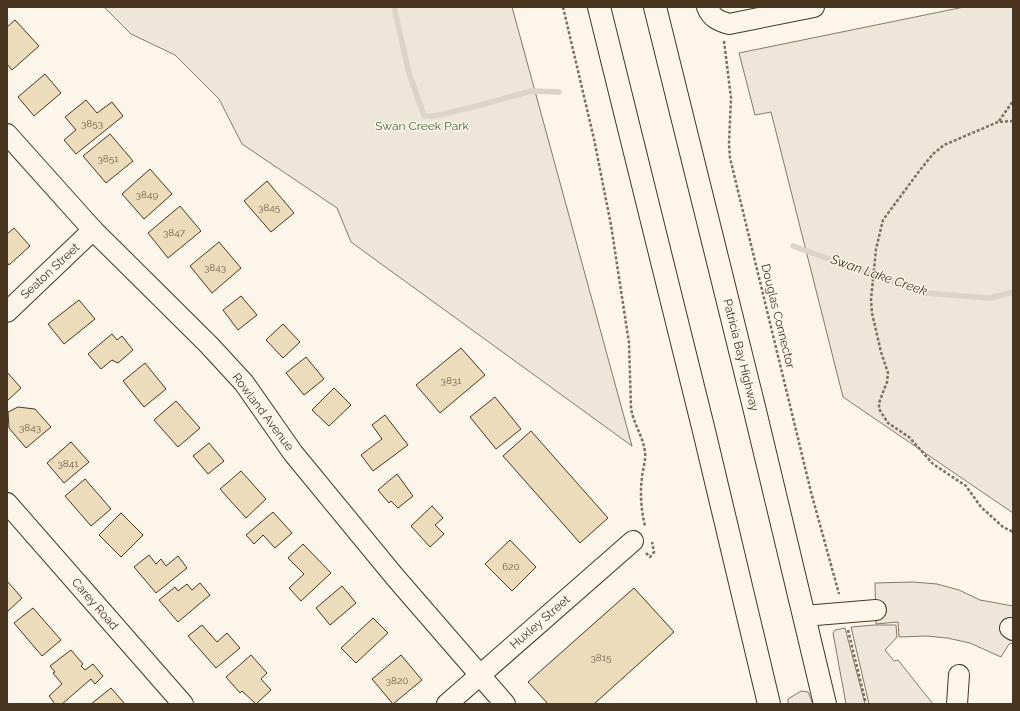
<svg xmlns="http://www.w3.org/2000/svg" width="1020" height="711" font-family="Raleway,sans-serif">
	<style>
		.green { fill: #ede6d9; stroke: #887966 }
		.parking { fill: #ede7d9; stroke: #887966 }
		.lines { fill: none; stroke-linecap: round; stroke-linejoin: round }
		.stream { stroke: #dcd4c6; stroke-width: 5.5 }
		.building { fill: #ecdcbc; stroke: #4a3520 }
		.minor-casing { stroke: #4a3520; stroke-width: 22 }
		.highway-casing { stroke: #4a3520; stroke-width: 24 }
		.path { stroke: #7f6f5c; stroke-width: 2.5; stroke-dasharray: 3 2; stroke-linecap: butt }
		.minor { stroke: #fbf6e9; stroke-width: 20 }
		.highway { stroke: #fbf6e9; stroke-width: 22 }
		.labels { text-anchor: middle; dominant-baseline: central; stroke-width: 3; stroke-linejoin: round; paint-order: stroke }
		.number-label { font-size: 10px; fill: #725f47 }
		.park-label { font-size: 12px; fill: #436837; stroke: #fbf6e9 }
		.street-label { font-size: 12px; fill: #4a3520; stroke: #fbf6e9 }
		.water-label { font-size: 13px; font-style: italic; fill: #4a3520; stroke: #fbf6e9 }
	</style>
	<rect width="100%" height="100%" fill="#fbf6e9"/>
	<g class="green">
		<polygon points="104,7 512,7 632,446 351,242 337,208 242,144 219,99 175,55 131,34"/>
		<polygon points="964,7 1013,7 1013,513 843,397 771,112 755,115 739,53"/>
		<polygon points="874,625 896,625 897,637 885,650 894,661 898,660 933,704 869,704 851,627"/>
		<polygon points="845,628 865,704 846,704 833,633 835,630"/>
		<polygon points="801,691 808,692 813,704 788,704 788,699"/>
	</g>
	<polygon class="parking" points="913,582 937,584 959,590 980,600 1013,606 1013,643 1009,644 1001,657 970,643 947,638 927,636 899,637 898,622 876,624 875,583"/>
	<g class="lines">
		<g class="stream">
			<polyline points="394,7 409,73 424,116 435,116 481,105 531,91 559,92"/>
			<polyline points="793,246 924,293 990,298 1013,292"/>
		</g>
	</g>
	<g class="building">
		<polygon points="15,20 39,46 12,70 7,64 7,27"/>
		<polygon points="45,74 61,93 34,116 18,97"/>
		<polygon points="86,100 97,113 112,102 123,116 76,154 64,140 76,130 65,117"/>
		<polygon points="110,134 133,161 106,183 83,156"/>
		<polygon points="150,169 172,194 144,219 122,194"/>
		<polygon points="267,181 294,213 271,232 244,201"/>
		<polygon points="180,206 201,231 168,258 148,233"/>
		<polygon points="14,228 30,246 9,265 7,262 7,234"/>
		<polygon points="219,242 241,268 212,293 190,266"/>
		<polygon points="241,296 257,315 238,330 223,310"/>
		<polygon points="79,300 95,319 64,344 48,324"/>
		<polygon points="283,324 300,342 283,358 266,340"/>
		<polygon points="112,334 117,340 122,336 133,350 118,363 112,360 101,369 88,354"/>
		<polygon points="461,348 485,375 440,413 416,385"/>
		<polygon points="306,357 324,379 304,395 286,373"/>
		<polygon points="145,363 166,389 144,407 123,381"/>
		<polygon points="7,372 21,388 7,401"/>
		<polygon points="334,388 351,405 329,426 312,410"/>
		<polygon points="495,397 521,429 496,449 470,417"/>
		<polygon points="176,401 200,428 178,447 154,420"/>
		<polygon points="18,407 35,409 51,427 26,448 9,428 8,412"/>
		<polygon points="385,415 408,445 373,471 361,455 382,439 372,425"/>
		<polygon points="531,431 608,518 580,543 503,456"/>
		<polygon points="71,442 89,462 64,483 47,463"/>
		<polygon points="209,443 224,461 208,474 193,456"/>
		<polygon points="241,471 266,499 246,518 220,489"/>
		<polygon points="397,474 413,496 398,508 391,501 389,503 378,490"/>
		<polygon points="85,479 111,509 91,526 65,496"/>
		<polygon points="432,506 443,518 435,525 444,534 430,547 411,526"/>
		<polygon points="273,512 292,533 275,548 263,535 254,544 246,535"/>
		<polygon points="121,513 143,535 121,557 99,535"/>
		<polygon points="510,540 536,567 512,591 485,564"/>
		<polygon points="303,544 331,573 301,601 289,588 304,574 288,558"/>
		<polygon points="149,555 156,564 161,559 166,566 178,556 187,568 156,593 134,567"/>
		<polygon points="7,581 22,598 7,612"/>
		<polygon points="200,583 210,595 178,622 159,600 175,587 178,591 187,584 192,590"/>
		<polygon points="342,586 356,603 330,625 316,608"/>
		<polygon points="634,588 674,632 594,704 548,704 528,682"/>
		<polygon points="33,608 61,640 42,656 14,623"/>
		<polygon points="373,618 388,633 356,663 341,648"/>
		<polygon points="202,625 217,642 227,633 240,648 216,668 188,636"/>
		<polygon points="71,650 83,664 81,666 85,670 93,664 103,676 95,684 91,679 62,704 55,704 49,696 62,684 53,673 55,672 50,666"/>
		<polygon points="251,655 267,673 261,679 271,690 256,704 242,691 240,693 226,677"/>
		<polygon points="401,655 422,680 393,704 372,679"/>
		<polygon points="111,688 125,704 91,704"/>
	</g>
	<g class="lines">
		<g class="minor-casing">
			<g id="minor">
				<path d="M707 7C711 18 719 21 729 24L814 7"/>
				<polyline points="7,134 93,230 209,345 244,383 293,453 395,577 505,704"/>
				<polyline points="7,312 93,230"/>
				<polyline points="7,503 183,704"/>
				<polyline points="804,616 876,610"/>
				<polyline points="1010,628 1013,630"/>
				<polyline points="447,704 633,541"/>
				<polyline points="957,704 959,675"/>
			</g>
		</g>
		<g class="highway-casing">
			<g id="highway">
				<polyline points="599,7 704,431 769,704"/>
				<polyline points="655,7 755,411 825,704"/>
			</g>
		</g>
		<g class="path">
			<path d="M563 7 594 139 611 225 629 343 631 408C633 423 643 436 645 452 646 459 643 469 642 477 640 493 641 510 645 526"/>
			<polyline points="724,41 731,98 729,144 730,158 811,492 839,594"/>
			<polyline points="999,121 1013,101"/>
			<polyline points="1013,121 998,122 944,145 933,154 920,170 883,220 876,249 871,300 872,313 881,352 888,373 887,382 879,403 879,409 888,423 909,437 933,464 966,486 981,507 1003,527 1013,532"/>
			<polyline points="646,553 650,557 654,552 652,542"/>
			<polyline points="848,630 866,704"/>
		</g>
		<use href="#minor" class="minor"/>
		<use href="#highway" class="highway"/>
	</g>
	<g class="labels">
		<g class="number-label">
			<text x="92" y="123">3853</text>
			<text x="108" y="158">3851</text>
			<text x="147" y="194">3849</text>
			<text x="269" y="207">3845</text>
			<text x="174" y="232">3847</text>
			<text x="215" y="267">3843</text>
			<text x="451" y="380">3831</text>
			<text x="30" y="427">3843</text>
			<text x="68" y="463">3841</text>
			<text x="511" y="566">620</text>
			<text x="601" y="657">3815</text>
			<text x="397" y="680">3820</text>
		</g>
		<g class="park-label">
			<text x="422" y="126">Swan Creek Park</text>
		</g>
		<g class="street-label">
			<text transform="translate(50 271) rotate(-43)">Seaton Street</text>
			<text transform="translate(778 316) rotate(76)">Douglas Connector</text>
			<text transform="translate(741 355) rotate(76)">Patricia Bay Highway</text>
			<text transform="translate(263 412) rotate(53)">Rowland Avenue</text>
			<text transform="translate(95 604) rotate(49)">Carey Road</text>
			<text transform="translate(540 622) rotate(-41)">Huxley Street</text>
		</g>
		<g class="water-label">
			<text transform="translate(879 275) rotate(19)">Swan Lake Creek</text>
		</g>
	</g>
	<rect width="1020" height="711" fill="none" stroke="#4a3520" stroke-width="16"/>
</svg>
